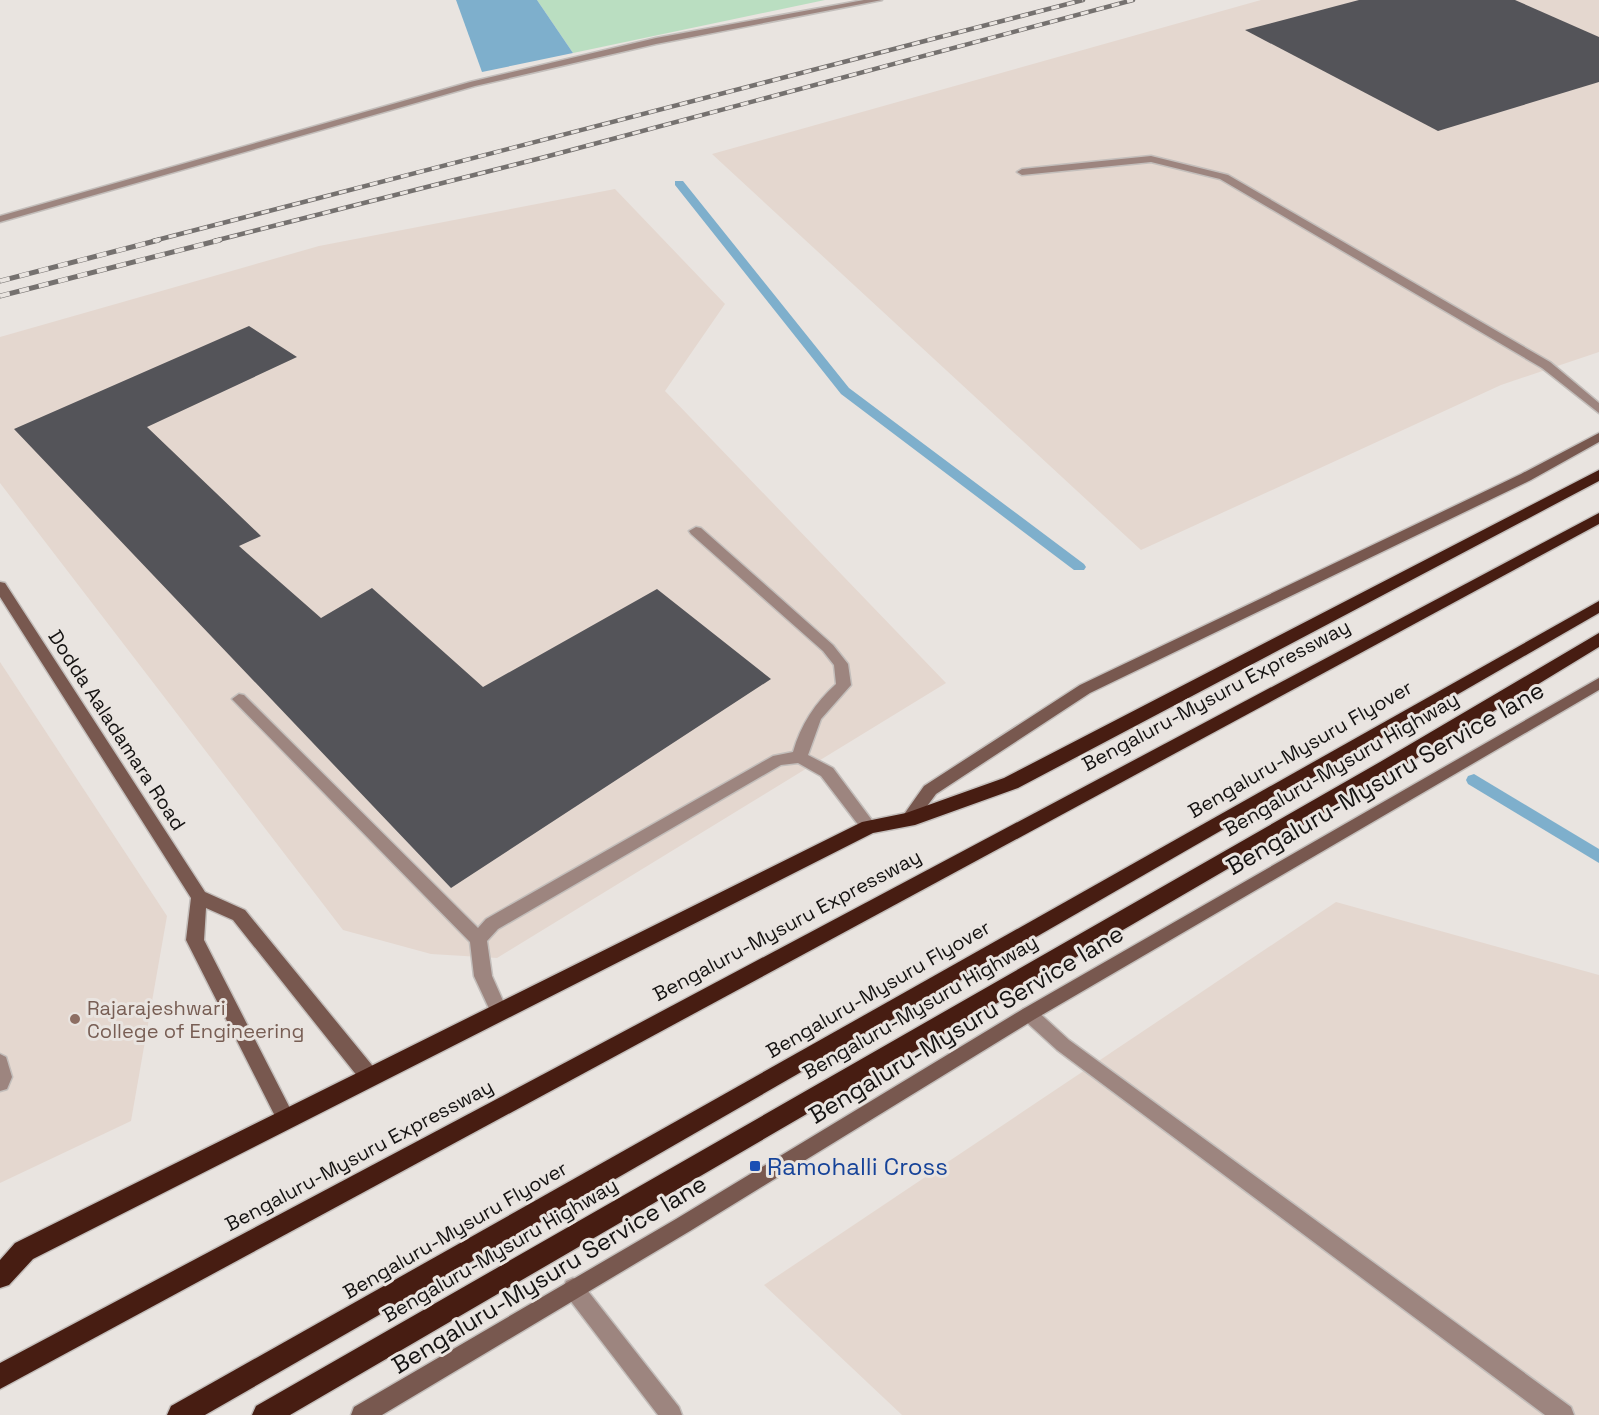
<svg xmlns="http://www.w3.org/2000/svg" width="1599" height="1415" font-family="'Space Grotesk',sans-serif">
	<style>
		.built { fill: #e4d7cf }
		.green { fill: #badec1 }
		.water { fill: #7eafcc }
		.lines { fill: none; stroke-linecap: round; stroke-linejoin: round }
		.stream { fill: #7eafcc; fill-rule: evenodd }
		.building { fill: #545459 }
		.lane-casing { stroke: #c3bebb; stroke-width: 3 }
		.street-casing { stroke: #c3bebb; stroke-width: 3 }
		.secondary-casing { stroke: #c3bebb; stroke-width: 3 }
		.highway-casing { stroke: #c3bebb; stroke-width: 3 }
		.lane { fill: #9d857f; fill-rule: evenodd }
		.street { fill: #9d857f; fill-rule: evenodd }
		.secondary { fill: #78584f; fill-rule: evenodd }
		.highway { fill: #471d12; fill-rule: evenodd }
		.rail-far1-casing { stroke: #75716f; stroke-width: 4.5 }
		.rail-casing { stroke: #75716f; stroke-width: 5 }
		.rail-far1 { stroke: #e9e4e0; stroke-width: 3; stroke-dasharray: 8; stroke-linecap: butt }
		.rail { stroke: #e9e4e0; stroke-width: 4; stroke-dasharray: 10; stroke-linecap: butt }
		.education-dot { fill: #8d6e63; stroke: #e9e4e0; stroke-width: 2 }
		.transit-dot { fill: #1a4fb4; stroke: #e9e4e0; stroke-width: 2 }
		.labels { text-anchor: middle; dominant-baseline: central; stroke-width: 6; stroke-linejoin: round; paint-order: stroke }
		.street-label { font-size: 20px; fill: #151312; stroke: #e9e4e0 }
		.education-label { font-size: 20px; fill: #785e54; stroke: #e9e4e0; text-anchor: start }
		.near-street-label { font-size: 24px; fill: #151312; stroke: #e9e4e0 }
		.near-transit-label { font-size: 24px; fill: #164399; stroke: #e9e4e0; text-anchor: start }
	</style>
	<rect width="100%" height="100%" fill="#e9e4e0"/>
	<g class="built">
		<polygon points="1261,0 1599,0 1599,352 1501,385 1141,550 712,154"/>
		<polygon points="615,189 725,304 665,391 946,683 497,958 431,954 343,930 0,483 0,337 319,246"/>
		<polygon points="0,662 167,916 131,1121 0,1183"/>
		<polygon points="1336,902 1599,975 1599,1415 902,1415 764,1285"/>
	</g>
	<polygon class="green" points="537,0 825,0 573,53"/>
	<polygon class="water" points="456,0 537,0 573,53 482,72"/>
	<g class="lines">
		<g class="stream">
			<polygon points="675,181 683,181 849,388 1084,564 1086,567 1084,570 1074,570 841,394 675,185"/>
			<polygon points="1474,774 1599,849 1599,863 1468,784 1466,780 1468,776"/>
		</g>
	</g>
	<g class="building">
		<polygon points="1359,0 1515,0 1599,37 1599,82 1438,131 1245,30"/>
		<polygon points="249,326 297,357 147,427 261,536 239,546 321,618 372,588 483,687 657,589 771,679 451,888 14,429"/>
	</g>
	<g class="lines">
		<g class="lane-casing">
			<g id="lane">
				<polygon points="1151,156 1228,175 1550,362 1599,403 1599,413 1542,368 1220,179 1151,162 1022,175 1017,172 1022,169"/>
				<path d="M696 527 701 528 833 645 848 664 851 685 821 719 808 755 833 768 877 827 875 831H863L821 776 798 763 781 765 498 929 487 941 492 976 508 1012 505 1017 499 1019 493 1017 474 976 470 942 232 699 239 694 244 695 478 928 486 919 773 756 793 752C801 724 815 703 836 684L834 665 823 651 691 534 689 531Z"/>
				<polygon points="1029,1007 1035,1009 1069,1040 1571,1407 1574,1415 1545,1415 1057,1050 1023,1019 1020,1014 1023,1009"/>
				<polygon points="0,1054 6,1057 12,1077 7,1089 0,1091"/>
			</g>
		</g>
		<g class="street-casing">
			<g id="street">
				<polygon points="864,0 882,0 656,44 475,86 0,222 0,216 470,82 656,38"/>
				<polygon points="573,1278 580,1281 679,1407 682,1415 658,1415 566,1295 563,1288 566,1281"/>
			</g>
		</g>
		<g class="secondary-casing">
			<g id="secondary">
				<polygon points="1599,433 1599,442 1531,480 1090,693 936,794 914,824 902,824 900,820 924,786 1080,685 1521,474"/>
				<polygon points="0,582 5,583 205,892 245,910 376,1070 378,1076 376,1082 369,1084 362,1082 233,920 206,908 204,940 295,1118 293,1124 286,1126 279,1124 186,940 191,898 0,597"/>
				<polygon points="1599,678 1599,690 1035,1019 690,1231 382,1415 351,1415 354,1407 676,1219 1023,1009"/>
			</g>
		</g>
		<g class="highway-casing">
			<g id="highway">
				<polygon points="1599,470 1599,481 1018,788 915,825 873,833 33,1259 9,1285 0,1288 0,1260 15,1243 862,822 906,813 1004,778"/>
				<polygon points="1599,513 1599,524 0,1389 0,1363"/>
				<polygon points="1599,601 1599,613 205,1415 167,1415 171,1406"/>
				<polygon points="1599,633 1599,647 1394,772 290,1415 252,1415 256,1406 1380,762"/>
			</g>
		</g>
		<use href="#lane" class="lane"/>
		<use href="#street" class="street"/>
		<use href="#secondary" class="secondary"/>
		<use href="#highway" class="highway"/>
		<g class="rail-far1-casing">
			<g id="rail-far1">
				<polyline points="153,241 1083,0"/>
				<polyline points="214,241 545,157 1133,0"/>
			</g>
		</g>
		<g class="rail-casing">
			<g id="rail">
				<polyline points="0,281 159,240"/>
				<polyline points="0,296 220,240"/>
			</g>
		</g>
		<use href="#rail-far1" class="rail-far1"/>
		<use href="#rail" class="rail"/>
	</g>
	<circle class="education-dot" cx="75" cy="1019" r="6"/>
	<rect class="transit-dot" x="749" y="1160" width="12" height="12" rx="3"/>
	<g class="labels">
		<g class="street-label">
			<text transform="translate(1216 695) rotate(-28)">Bengaluru-Mysuru Expressway</text>
			<text transform="translate(117 730) rotate(57)">Dodda Aaladamara Road</text>
			<text transform="translate(1300 749) rotate(-30)">Bengaluru-Mysuru Flyover</text>
			<text transform="translate(1341 764) rotate(-30)">Bengaluru-Mysuru Highway</text>
			<text transform="translate(787 925) rotate(-28)">Bengaluru-Mysuru Expressway</text>
			<text transform="translate(878 989) rotate(-30)">Bengaluru-Mysuru Flyover</text>
			<text transform="translate(920 1007) rotate(-30)">Bengaluru-Mysuru Highway</text>
			<text transform="translate(359 1155) rotate(-28)">Bengaluru-Mysuru Expressway</text>
			<text transform="translate(455 1230) rotate(-30)">Bengaluru-Mysuru Flyover</text>
			<text transform="translate(500 1250) rotate(-30)">Bengaluru-Mysuru Highway</text>
		</g>
		<g class="education-label">
			<text x="87" y="1008">Rajarajeshwari<tspan x="87" dy="23">College of Engineering</tspan></text>
		</g>
		<g class="near-street-label">
			<text transform="translate(1385 778) rotate(-30)">Bengaluru-Mysuru Service lane</text>
			<text transform="translate(966 1024) rotate(-31)">Bengaluru-Mysuru Service lane</text>
			<text transform="translate(549 1274) rotate(-31)">Bengaluru-Mysuru Service lane</text>
		</g>
		<g class="near-transit-label">
			<text x="767" y="1166">Ramohalli Cross</text>
		</g>
	</g>
</svg>
